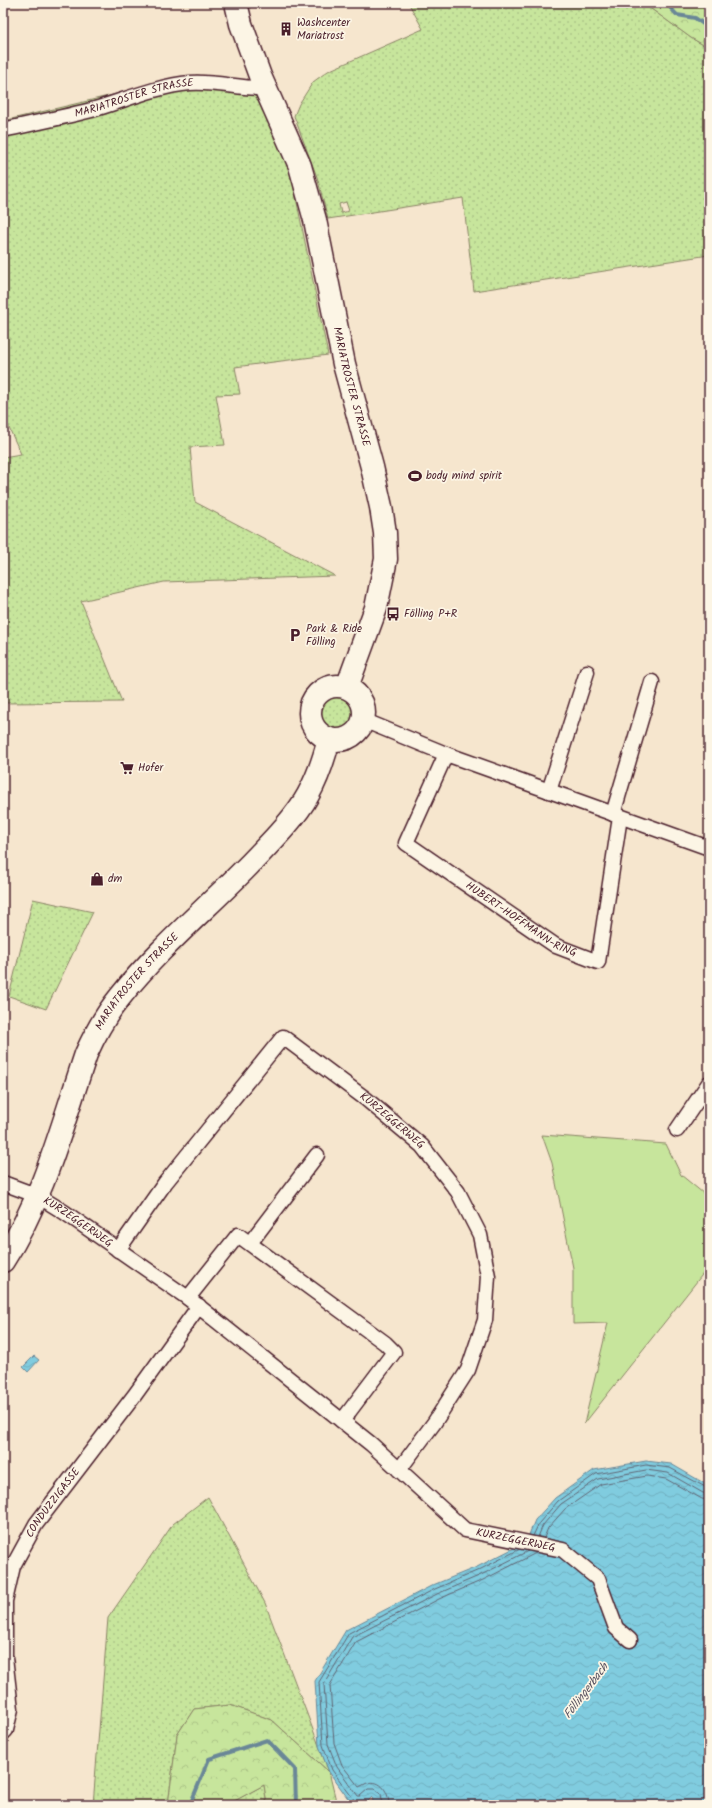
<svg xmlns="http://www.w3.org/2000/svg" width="712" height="1808" font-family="Kalam,sans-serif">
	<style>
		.grass { fill: url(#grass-dots); stroke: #888264; fill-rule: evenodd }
		.forest { fill: url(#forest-crowns); stroke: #888264 }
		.garden { fill: #c7e59c; stroke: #888264 }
		.water { fill: url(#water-waves); stroke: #6a8797 }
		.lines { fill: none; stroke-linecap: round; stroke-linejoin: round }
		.shore { stroke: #606473; stroke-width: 1 }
		.stream { stroke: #6a8797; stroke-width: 4 }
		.minor-casing { stroke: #4a1f2b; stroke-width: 17 }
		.primary-casing { stroke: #4a1f2b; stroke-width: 25 }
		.minor { stroke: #fcf5e5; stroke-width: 14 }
		.primary { stroke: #fcf5e5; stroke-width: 22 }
		.labels { text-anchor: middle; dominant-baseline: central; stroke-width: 3.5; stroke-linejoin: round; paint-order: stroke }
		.poi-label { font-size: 11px; fill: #4a1f2b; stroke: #fcf5e5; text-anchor: start }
		.street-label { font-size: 11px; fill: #4a1f2b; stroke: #fcf5e5 }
		.water-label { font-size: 12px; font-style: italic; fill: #5a5361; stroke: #fcf5e5 }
	</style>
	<defs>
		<pattern id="grass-dots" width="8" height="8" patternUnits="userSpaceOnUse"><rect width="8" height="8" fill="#c7e59c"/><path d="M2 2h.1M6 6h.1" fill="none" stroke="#acc487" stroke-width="1.8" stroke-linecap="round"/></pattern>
		<pattern id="forest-crowns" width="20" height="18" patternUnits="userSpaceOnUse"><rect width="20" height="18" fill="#c7e59c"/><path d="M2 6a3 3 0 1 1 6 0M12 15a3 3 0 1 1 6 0" fill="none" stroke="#acc487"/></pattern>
		<pattern id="water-waves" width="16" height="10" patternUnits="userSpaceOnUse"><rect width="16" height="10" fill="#80ccdf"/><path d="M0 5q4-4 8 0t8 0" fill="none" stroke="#70afc0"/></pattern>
	</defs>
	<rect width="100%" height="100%" fill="#f6e6ce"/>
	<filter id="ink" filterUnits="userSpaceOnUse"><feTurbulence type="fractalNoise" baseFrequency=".025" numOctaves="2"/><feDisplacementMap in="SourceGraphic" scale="8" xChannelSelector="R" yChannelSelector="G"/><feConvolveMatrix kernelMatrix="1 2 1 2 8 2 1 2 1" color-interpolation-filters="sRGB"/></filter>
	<g filter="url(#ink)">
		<g class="grass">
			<path d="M411 3H643L691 38 709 48V255L474 291 463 198 328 219 317 177 294 116 299 104 313 82 328 71 423 29 409 4ZM346 202 349 211 341 213 339 204Z"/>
			<polygon points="197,75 228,79 249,84 282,147 293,183 328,355 235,367 240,394 216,395 225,445 190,447 195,502 335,576 164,582 81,601 122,702 3,703 3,457 21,454 3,415 3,121"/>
			<path d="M333 691C345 691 352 696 357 707L346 731C316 741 303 702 333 691Z"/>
			<polygon points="33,899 93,912 46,1009 9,996"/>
			<polygon points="208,1497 265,1603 329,1772 272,1720 230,1705 194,1709 177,1735 168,1805 93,1805 108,1618 173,1524"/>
			<polygon points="264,1785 267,1805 227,1805"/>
		</g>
		<g class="forest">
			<polygon points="643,3 709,3 709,48 691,38"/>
			<polygon points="230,1705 272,1720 329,1772 337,1805 267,1805 264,1785 227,1805 168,1805 177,1735 194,1709"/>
		</g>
		<polygon class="garden" points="542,1135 666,1144 681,1175 709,1198 709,1266 584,1424 608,1323 573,1324 573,1268 552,1163"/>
		<g class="water">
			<polygon points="34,1356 39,1360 28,1372 23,1367"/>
			<polygon points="646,1461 671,1464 709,1486 709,1805 374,1805 372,1797 365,1804 352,1804 329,1772 319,1746 315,1681 346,1630 433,1585 477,1567 526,1542 535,1520 555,1498 594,1470"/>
		</g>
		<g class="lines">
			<g class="shore">
				<polyline points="533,1536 539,1523 558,1501 596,1474 646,1465 670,1468 709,1489"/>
				<polyline points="538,1537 543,1525 561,1504 598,1479 646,1470 668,1473 703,1493 709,1494"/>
				<polyline points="544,1538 548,1528 565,1509 601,1484 647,1476 666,1479 702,1499 709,1500"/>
				<polyline points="356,1805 355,1801 332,1770 323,1745 319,1682 349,1633 435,1589 479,1570 520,1549"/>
				<polyline points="383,1805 381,1794 375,1789 368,1789 360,1796 358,1796 337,1767 328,1744 324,1684 352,1637 437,1594 481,1575 528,1551"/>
				<path d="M389 1805C389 1793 382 1779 367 1783 364 1784 362 1786 359 1787L342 1765 334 1743 330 1685 356 1642 439 1599 483 1580 536 1553"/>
			</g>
			<g class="stream">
				<polyline points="666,3 677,15 695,18 709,28"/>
				<polyline points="190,1805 209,1759 267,1740 295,1769 296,1805"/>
			</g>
			<g class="minor-casing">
				<g id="minor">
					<path id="s1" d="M3 130C34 123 65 117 95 109 125 100 158 86 190 83 216 81 240 89 266 88"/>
					<polyline points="363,720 446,754 709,848"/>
					<path id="s2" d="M446 754 406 843 556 946 598 962 620 817"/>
					<polyline points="549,791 587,672"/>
					<polyline points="613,814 652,682"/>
					<polyline points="677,1130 709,1083"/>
					<path id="s3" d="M3 1183 38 1196 64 1212 188 1298 371 1444 465 1530 563 1550 598 1579 616 1628 630 1640"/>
					<polyline points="250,1243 317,1155"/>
					<path id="s4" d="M118 1250 165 1183 283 1037 366 1099 422 1146 458 1192 480 1235 488 1276 485 1320 468 1370 434 1423 399 1470"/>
					<polyline points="188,1298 238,1235 385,1343 394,1352 342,1421"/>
					<path id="s5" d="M3 1733 6 1730 11 1709 5 1657V1601L13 1566 36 1524 134 1396 199 1306"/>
				</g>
			</g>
			<g class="primary-casing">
				<g id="primary">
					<path id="s6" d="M236 3 241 24 260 76 300 166 315 220 344 364 372 467 381 507 385 533 386 559 376 608 347 687"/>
					<circle cx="337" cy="713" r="27"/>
					<path id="s7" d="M3 1261C44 1198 62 1125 86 1054 95 1034 106 1014 120 997 157 950 207 908 249 865 268 845 295 819 308 795 318 777 324 759 329 739"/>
				</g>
			</g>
			<use href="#minor" class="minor"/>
			<use href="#primary" class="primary"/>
		</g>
	</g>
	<defs>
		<g id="building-bare" transform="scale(1.08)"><path d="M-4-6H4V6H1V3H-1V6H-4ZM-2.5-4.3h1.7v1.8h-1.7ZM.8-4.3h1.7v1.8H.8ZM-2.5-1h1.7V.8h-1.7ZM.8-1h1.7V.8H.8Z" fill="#4a1f2b" stroke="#fcf5e5" stroke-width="2.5" paint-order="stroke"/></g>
		<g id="stadium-bare" transform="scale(1.08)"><path d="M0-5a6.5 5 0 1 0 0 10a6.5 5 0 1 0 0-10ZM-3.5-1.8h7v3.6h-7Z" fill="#4a1f2b" stroke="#fcf5e5" stroke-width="2.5" paint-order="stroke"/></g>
		<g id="bus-bare" transform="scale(1.08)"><path d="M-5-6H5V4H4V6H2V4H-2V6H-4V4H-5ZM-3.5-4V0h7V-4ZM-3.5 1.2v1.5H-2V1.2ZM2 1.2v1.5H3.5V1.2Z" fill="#4a1f2b" stroke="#fcf5e5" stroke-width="2.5" paint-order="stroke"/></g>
		<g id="parking-bare" transform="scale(1.08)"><path d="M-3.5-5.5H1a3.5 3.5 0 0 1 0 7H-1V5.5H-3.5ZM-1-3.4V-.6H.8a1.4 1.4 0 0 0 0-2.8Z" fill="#4a1f2b" stroke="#fcf5e5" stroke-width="2.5" paint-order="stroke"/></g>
		<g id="supermarket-bare" transform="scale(1.08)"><path d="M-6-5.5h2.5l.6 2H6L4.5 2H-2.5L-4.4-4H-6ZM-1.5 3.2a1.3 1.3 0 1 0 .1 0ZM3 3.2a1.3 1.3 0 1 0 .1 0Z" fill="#4a1f2b" stroke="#fcf5e5" stroke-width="2.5" paint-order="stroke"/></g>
		<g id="shop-bare" transform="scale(1.08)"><path d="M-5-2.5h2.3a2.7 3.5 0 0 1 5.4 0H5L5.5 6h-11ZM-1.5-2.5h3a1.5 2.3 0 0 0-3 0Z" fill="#4a1f2b" stroke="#fcf5e5" stroke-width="2.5" paint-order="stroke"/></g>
	</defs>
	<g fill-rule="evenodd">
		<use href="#building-bare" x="286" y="29"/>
		<use href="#stadium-bare" x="415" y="476"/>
		<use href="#bus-bare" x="393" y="614"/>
		<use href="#parking-bare" x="295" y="635"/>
		<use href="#supermarket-bare" x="127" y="768"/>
		<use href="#shop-bare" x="97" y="879"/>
	</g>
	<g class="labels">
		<g class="poi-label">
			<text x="297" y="23">Washcenter<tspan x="297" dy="13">Mariatrost</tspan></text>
			<text x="426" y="476">body mind spirit</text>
			<text x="404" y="614">Fölling P+R</text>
			<text x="306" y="629">Park &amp; Ride<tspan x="306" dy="13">Fölling</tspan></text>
			<text x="138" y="768">Hofer</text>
			<text x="108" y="879">dm</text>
		</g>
		<g class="street-label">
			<text stroke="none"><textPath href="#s1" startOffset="135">MARIATROSTER STRASSE</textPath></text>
			<text stroke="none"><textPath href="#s6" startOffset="402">MARIATROSTER STRASSE</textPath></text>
			<text stroke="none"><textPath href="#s2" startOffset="236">HUBERT-HOFFMANN-RING</textPath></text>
			<text stroke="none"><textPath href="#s7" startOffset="313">MARIATROSTER STRASSE</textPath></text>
			<text stroke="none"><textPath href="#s4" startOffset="407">KURZEGGERWEG</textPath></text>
			<text stroke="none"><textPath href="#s3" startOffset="85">KURZEGGERWEG</textPath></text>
			<text stroke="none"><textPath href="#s5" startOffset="245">CONDUZZIGASSE</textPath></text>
			<text stroke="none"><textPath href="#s3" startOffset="632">KURZEGGERWEG</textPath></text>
		</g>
		<g class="water-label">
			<text transform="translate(586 1691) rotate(-53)">Föllingerbach</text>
		</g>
	</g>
	<rect width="712" height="1808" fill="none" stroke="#fcf5e5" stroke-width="16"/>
	<rect x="8" y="8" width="696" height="1792" fill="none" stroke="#4a1f2b" stroke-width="1.5" filter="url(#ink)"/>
</svg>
